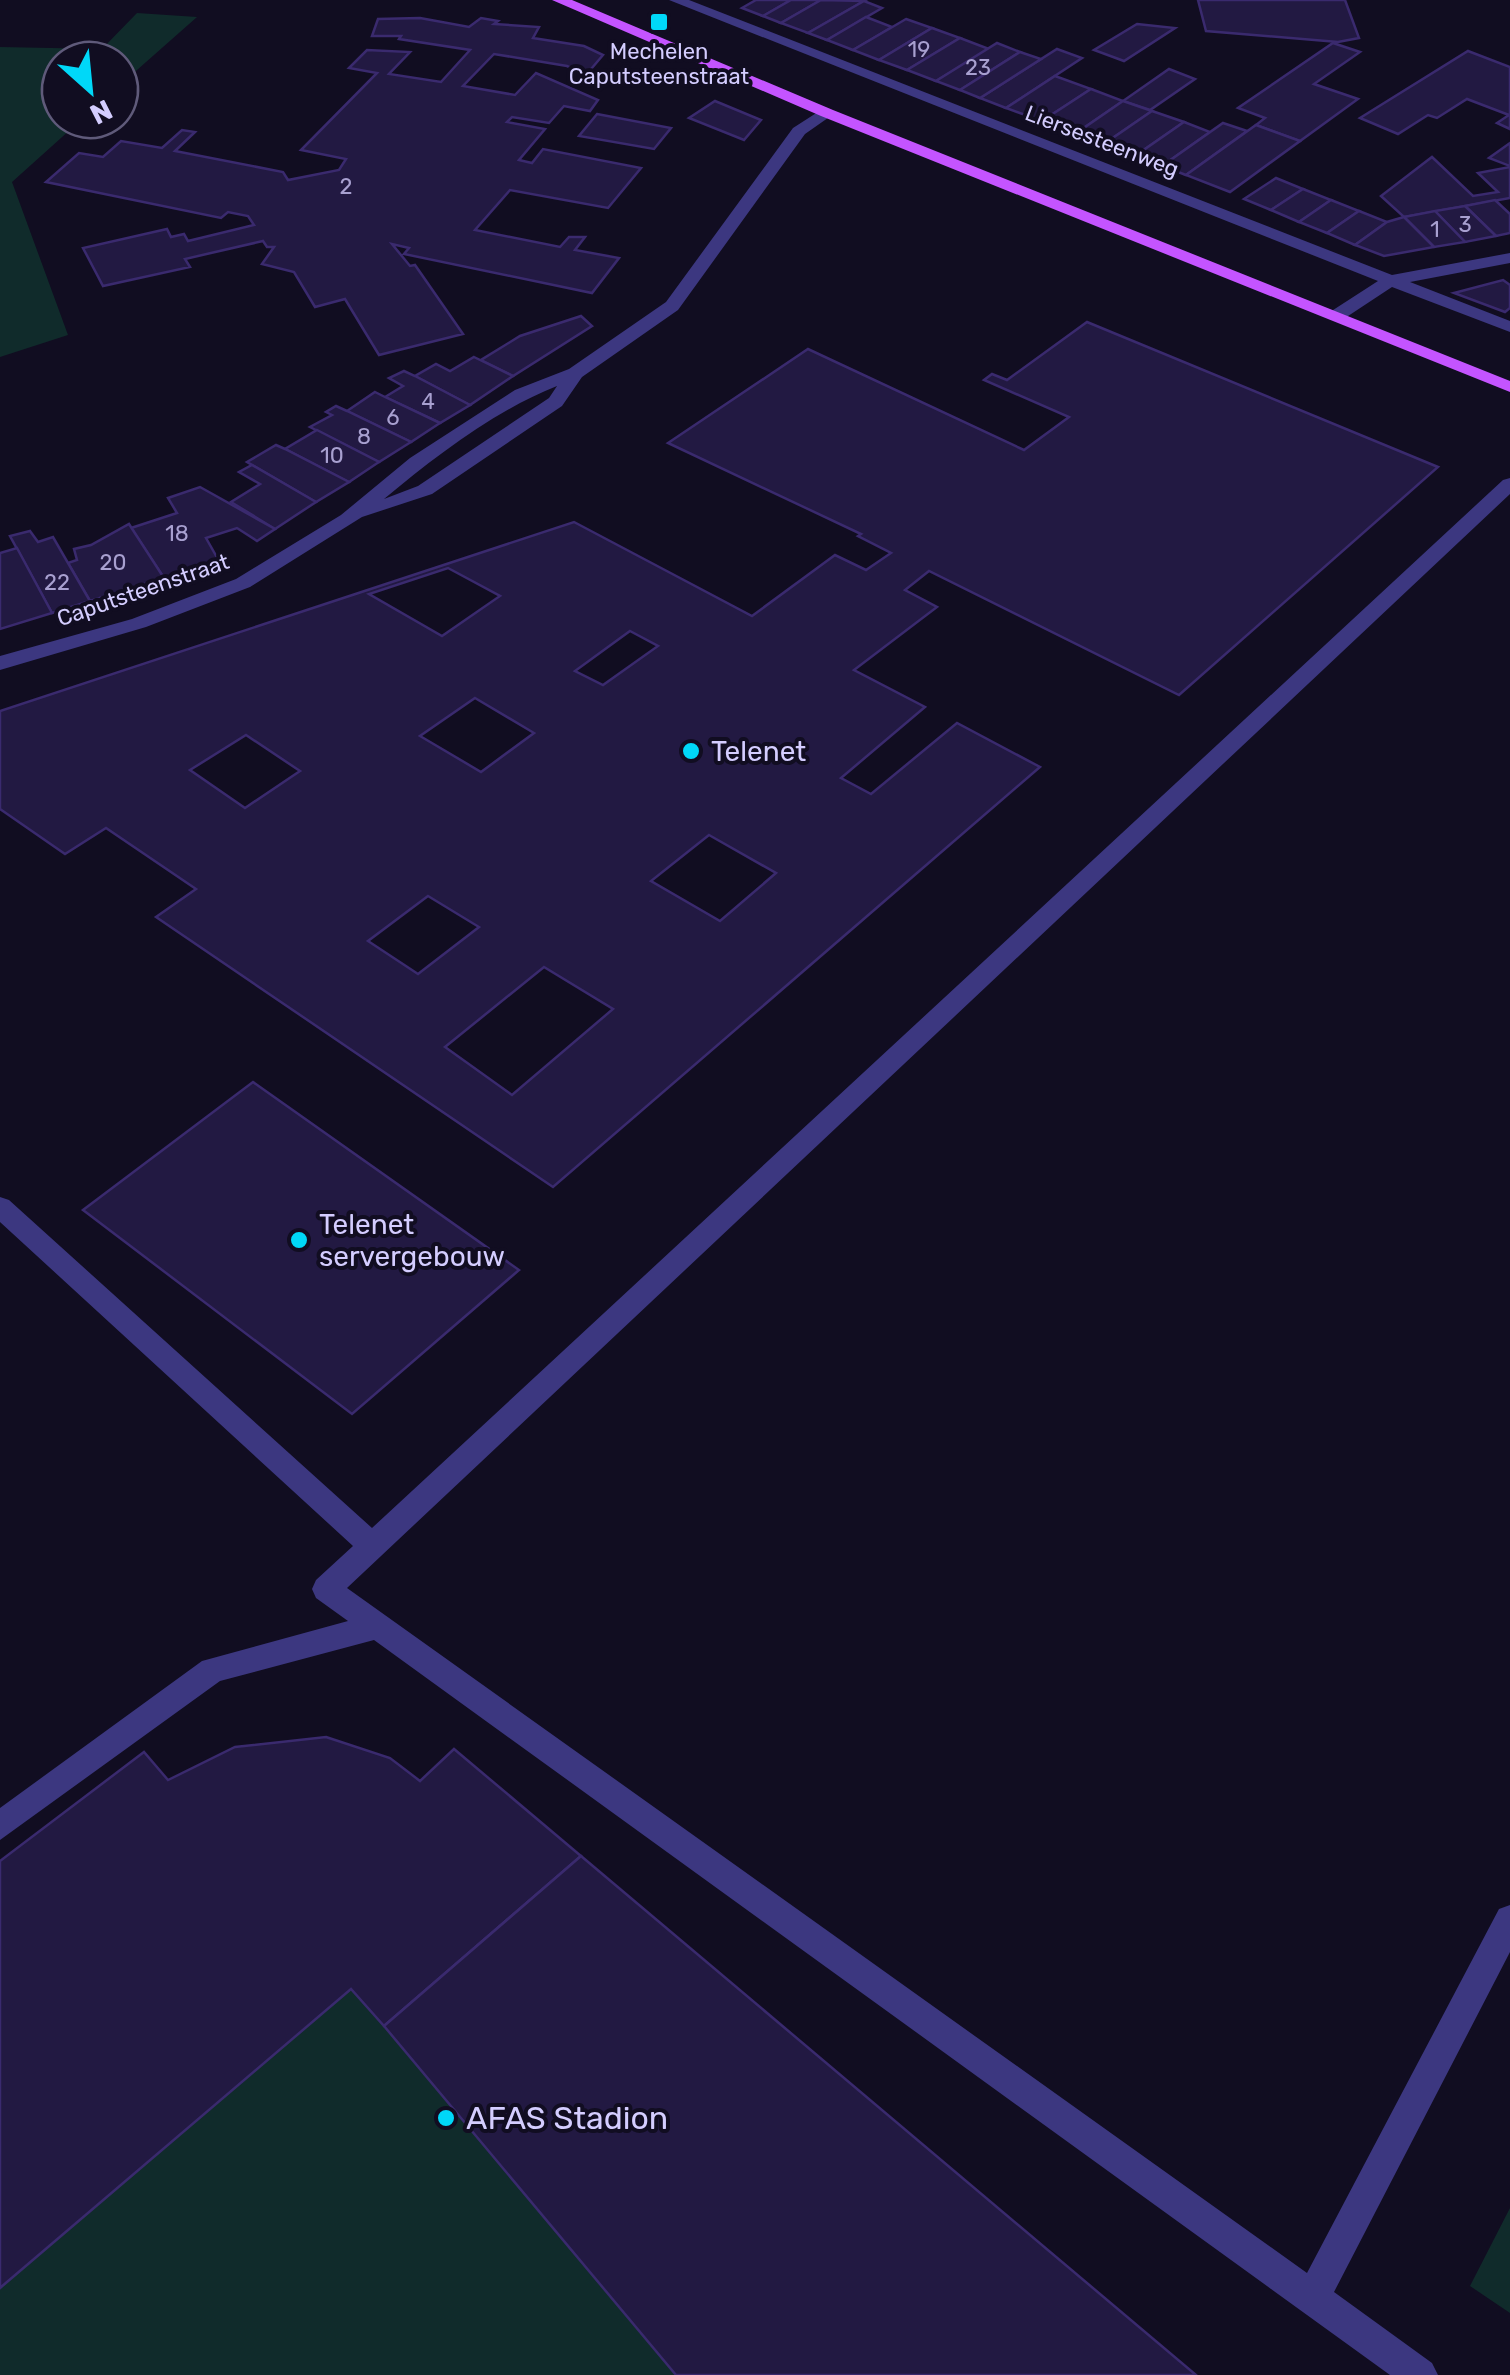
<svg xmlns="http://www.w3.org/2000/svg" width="1510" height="2375" font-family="Rubik,sans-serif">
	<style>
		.green { fill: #102b2b }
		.building { fill: #221942; stroke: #3a2a6e; stroke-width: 2.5; fill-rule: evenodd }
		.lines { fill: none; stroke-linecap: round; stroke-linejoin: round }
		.minor { fill: #3c3780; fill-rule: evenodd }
		.major { fill: #c454ff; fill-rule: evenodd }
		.poi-dot { fill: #00d8f8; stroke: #110d21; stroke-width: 4 }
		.labels { text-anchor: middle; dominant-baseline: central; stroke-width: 8; stroke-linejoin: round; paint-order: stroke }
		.number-label { font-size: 22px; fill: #a8a0d0 }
		.far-poi-label { font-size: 22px; fill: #d4cdff; stroke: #110d21 }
		.far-street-label { font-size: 22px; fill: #d4cdff; stroke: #110d21 }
		.poi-label { font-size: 28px; fill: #d4cdff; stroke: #110d21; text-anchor: start }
		.near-poi-label { font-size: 32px; fill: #d4cdff; stroke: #110d21; text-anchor: start }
	</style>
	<rect width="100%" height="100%" fill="#110d21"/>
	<g class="green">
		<polygon points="137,13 197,17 120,85 120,60 60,60 60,120 81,120 12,182 68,335 0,357 0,47 102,49"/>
		<polygon points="326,1737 390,1758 420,1781 454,1749 1196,2375 0,2375 0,1861 144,1752 169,1780 235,1747"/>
		<polygon points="1510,2208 1510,2313 1470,2286"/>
	</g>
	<g class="building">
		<polygon points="756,0 791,0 763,16 742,8"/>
		<polygon points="791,0 821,0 781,23 763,16"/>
		<polygon points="821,0 864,1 808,33 781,23"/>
		<polygon points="1198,0 1345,0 1359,38 1338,42 1206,31"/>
		<polygon points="864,1 882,8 827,40 808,33"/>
		<polygon points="866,17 892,27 853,50 827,40"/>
		<polygon points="420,18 469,27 481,18 498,21 494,24 539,27 533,38 584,46 603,55 586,75 567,66 494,54 463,86 515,95 536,73 598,100 590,111 564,106 549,123 512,117 507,122 545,129 519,160 532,163 543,149 641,168 608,208 510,190 475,230 560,247 569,237 585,237 575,250 619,258 592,293 404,254 409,248 392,244 410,266 415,265 463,334 379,355 345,299 315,307 294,272 262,264 274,247 267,247 263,241 185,259 190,267 103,286 83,248 167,229 171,237 184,234 188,241 254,225 248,216 228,212 221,218 46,182 79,153 103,157 121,141 162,148 182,130 195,132 175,151 283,172 288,180 339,170 346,159 301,150 377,73 349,68 367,50 410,52 389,74 441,82 470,50 399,39 401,36 372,36 378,19"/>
		<polygon points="906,19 932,28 879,60 853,50"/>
		<polygon points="1137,24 1175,28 1124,61 1094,50"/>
		<polygon points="932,28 960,38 907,70 879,60"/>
		<polygon points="960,38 989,49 936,81 907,70"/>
		<polygon points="997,43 1020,52 960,90 936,81"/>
		<polygon points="1333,43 1360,52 1314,84 1358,99 1300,141 1256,125 1265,118 1238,108"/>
		<polygon points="1057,49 1082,58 1006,108 980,98"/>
		<polygon points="1468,51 1510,67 1510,129 1497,123 1509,115 1467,99 1437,118 1428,115 1398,134 1360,118"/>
		<polygon points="1020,52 1041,59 980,98 960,90"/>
		<polygon points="1169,69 1195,79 1150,110 1123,101"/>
		<polygon points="1055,76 1091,89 1042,121 1006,108"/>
		<polygon points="1091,89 1123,101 1075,134 1042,121"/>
		<polygon points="715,101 761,120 744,140 689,118"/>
		<polygon points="1123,101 1152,111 1104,144 1075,134"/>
		<polygon points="1152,111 1184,122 1135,156 1104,144"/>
		<polygon points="597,114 671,128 654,149 579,136"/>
		<polygon points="1184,122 1210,132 1162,166 1135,156"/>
		<polygon points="1223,123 1247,131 1186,175 1162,166"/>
		<polygon points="1256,125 1300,141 1230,192 1186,175"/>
		<polygon points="1510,143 1510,166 1489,158"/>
		<polygon points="1432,157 1473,196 1498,192 1478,173 1510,167 1510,198 1404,217 1381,196"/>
		<polygon points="1276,178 1303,189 1271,210 1244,199"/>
		<polygon points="1303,189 1331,200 1299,222 1271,210"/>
		<polygon points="1331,200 1359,211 1327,233 1299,222"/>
		<polygon points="1495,200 1510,214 1510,233 1496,236 1465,206"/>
		<polygon points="1465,206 1496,236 1465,242 1435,211"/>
		<polygon points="1359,211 1387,222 1355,245 1327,233"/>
		<polygon points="1435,211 1465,242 1434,247 1404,217"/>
		<polygon points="1404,217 1434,247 1384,256 1355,245 1387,222"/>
		<polygon points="1503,280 1510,285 1510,308 1505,312 1454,293"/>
		<polygon points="581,316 592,326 513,376 481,360 520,336"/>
		<path d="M1087 322 1438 467 1179 695 929 571 905 590 937 607 854 670 925 707 841 778 871 794 957 723 1040 767 553 1187 156 917 196 889 106 828 65 854 0 809V711L574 522 752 616 835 555 866 570 891 553 858 536 861 534 668 443 808 349 1024 450 1069 417 984 380 992 374 1007 380ZM448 568 500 596 442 636 369 594ZM630 631 658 646 603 685 575 671ZM475 698 534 733 481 772 420 736ZM246 735 300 771 245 808 190 770ZM709 835 776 873 720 921 651 881ZM428 896 479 927 418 974 368 941ZM544 967 613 1009 512 1095 445 1047Z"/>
		<polygon points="474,357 513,376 470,405 415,376 436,364 450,371"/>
		<polygon points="404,371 415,376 470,405 440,423 385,397 403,386 389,378"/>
		<polygon points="375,392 385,397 440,423 411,442 347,411"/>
		<polygon points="336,406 347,411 411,442 379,462 310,427 332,415 326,412"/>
		<polygon points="317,430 379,462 349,482 285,449"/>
		<polygon points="276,445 285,449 349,482 316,502 247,462"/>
		<polygon points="252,465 316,502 275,529 231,502 260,484 239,472"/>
		<polygon points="200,487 275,529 257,541 237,528 206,538 219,561 164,578 131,528 177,513 168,498"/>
		<polygon points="129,524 164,578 90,601 68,563 77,560 74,549 91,545"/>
		<polygon points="30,531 38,542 53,537 90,601 52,613 10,536"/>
		<polygon points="17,548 52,613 0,629 0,553"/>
		<polygon points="253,1082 519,1270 352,1414 83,1210"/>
		<polygon points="326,1737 390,1758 420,1781 454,1749 581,1856 384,2026 351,1989 0,2288 0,1861 144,1752 168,1780 235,1747"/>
		<polygon points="581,1856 1196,2375 676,2375 384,2026"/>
	</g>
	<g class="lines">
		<g class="minor">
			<polygon points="669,0 689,0 1392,275 1510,253 1510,263 1410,282 1510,321 1510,332 1392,287 1342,320 1330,320 1330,312 1378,281"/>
			<path d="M821 110 835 113 805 134 678 310 582 377 562 406 432 494 362 517 250 587 146 627 0 670V656L132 619 236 579 341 515 410 458 515 390 569 369 666 302 793 128ZM557 386 549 398 418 486 384 499C436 456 494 411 557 386Z"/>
			<polygon points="1510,478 1510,494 347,1588 1307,2273 1499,1909 1510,1905 1510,1952 1334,2292 1432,2363 1438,2375 1390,2375 374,1640 220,1681 0,1840 0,1808 202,1661 348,1621 316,1598 312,1589 316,1580 353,1546 0,1222 0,1197 9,1200 372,1528 1503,480"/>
		</g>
		<polygon class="major" points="552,0 572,0 833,110 1510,381 1510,392 821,116"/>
	</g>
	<g class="poi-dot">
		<rect x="649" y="12" width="20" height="20" rx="5"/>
		<circle cx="691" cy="751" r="10"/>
		<circle cx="299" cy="1240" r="10"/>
		<circle cx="446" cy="2118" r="10"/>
	</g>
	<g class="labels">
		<g class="number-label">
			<text x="919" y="49">19</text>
			<text x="978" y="67">23</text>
			<text x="346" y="186">2</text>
			<text x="1465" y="224">3</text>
			<text x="1435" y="229">1</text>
			<text x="428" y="401">4</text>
			<text x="393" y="417">6</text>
			<text x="364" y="436">8</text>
			<text x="332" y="455">10</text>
			<text x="177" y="533">18</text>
			<text x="113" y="562">20</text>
			<text x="57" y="582">22</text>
		</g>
		<g class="far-poi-label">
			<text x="659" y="51">Mechelen<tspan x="659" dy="25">Caputsteenstraat</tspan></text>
		</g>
		<g class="far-street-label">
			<text transform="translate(1102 141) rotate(21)">Liersesteenweg</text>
			<text transform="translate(143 590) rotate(-19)">Caputsteenstraat</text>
		</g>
		<g class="poi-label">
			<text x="711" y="751">Telenet</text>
			<text x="319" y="1224">Telenet<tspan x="319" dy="32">servergebouw</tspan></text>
		</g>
		<g class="near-poi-label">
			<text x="466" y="2118">AFAS Stadion</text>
		</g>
	</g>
	<g transform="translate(90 90) rotate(153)"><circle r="48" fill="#110d21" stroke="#5f5a7a" stroke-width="2.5"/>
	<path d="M0-8L18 38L0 25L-18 38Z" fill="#00d8f8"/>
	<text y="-15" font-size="28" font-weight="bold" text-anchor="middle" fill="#d4cdff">N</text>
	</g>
</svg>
